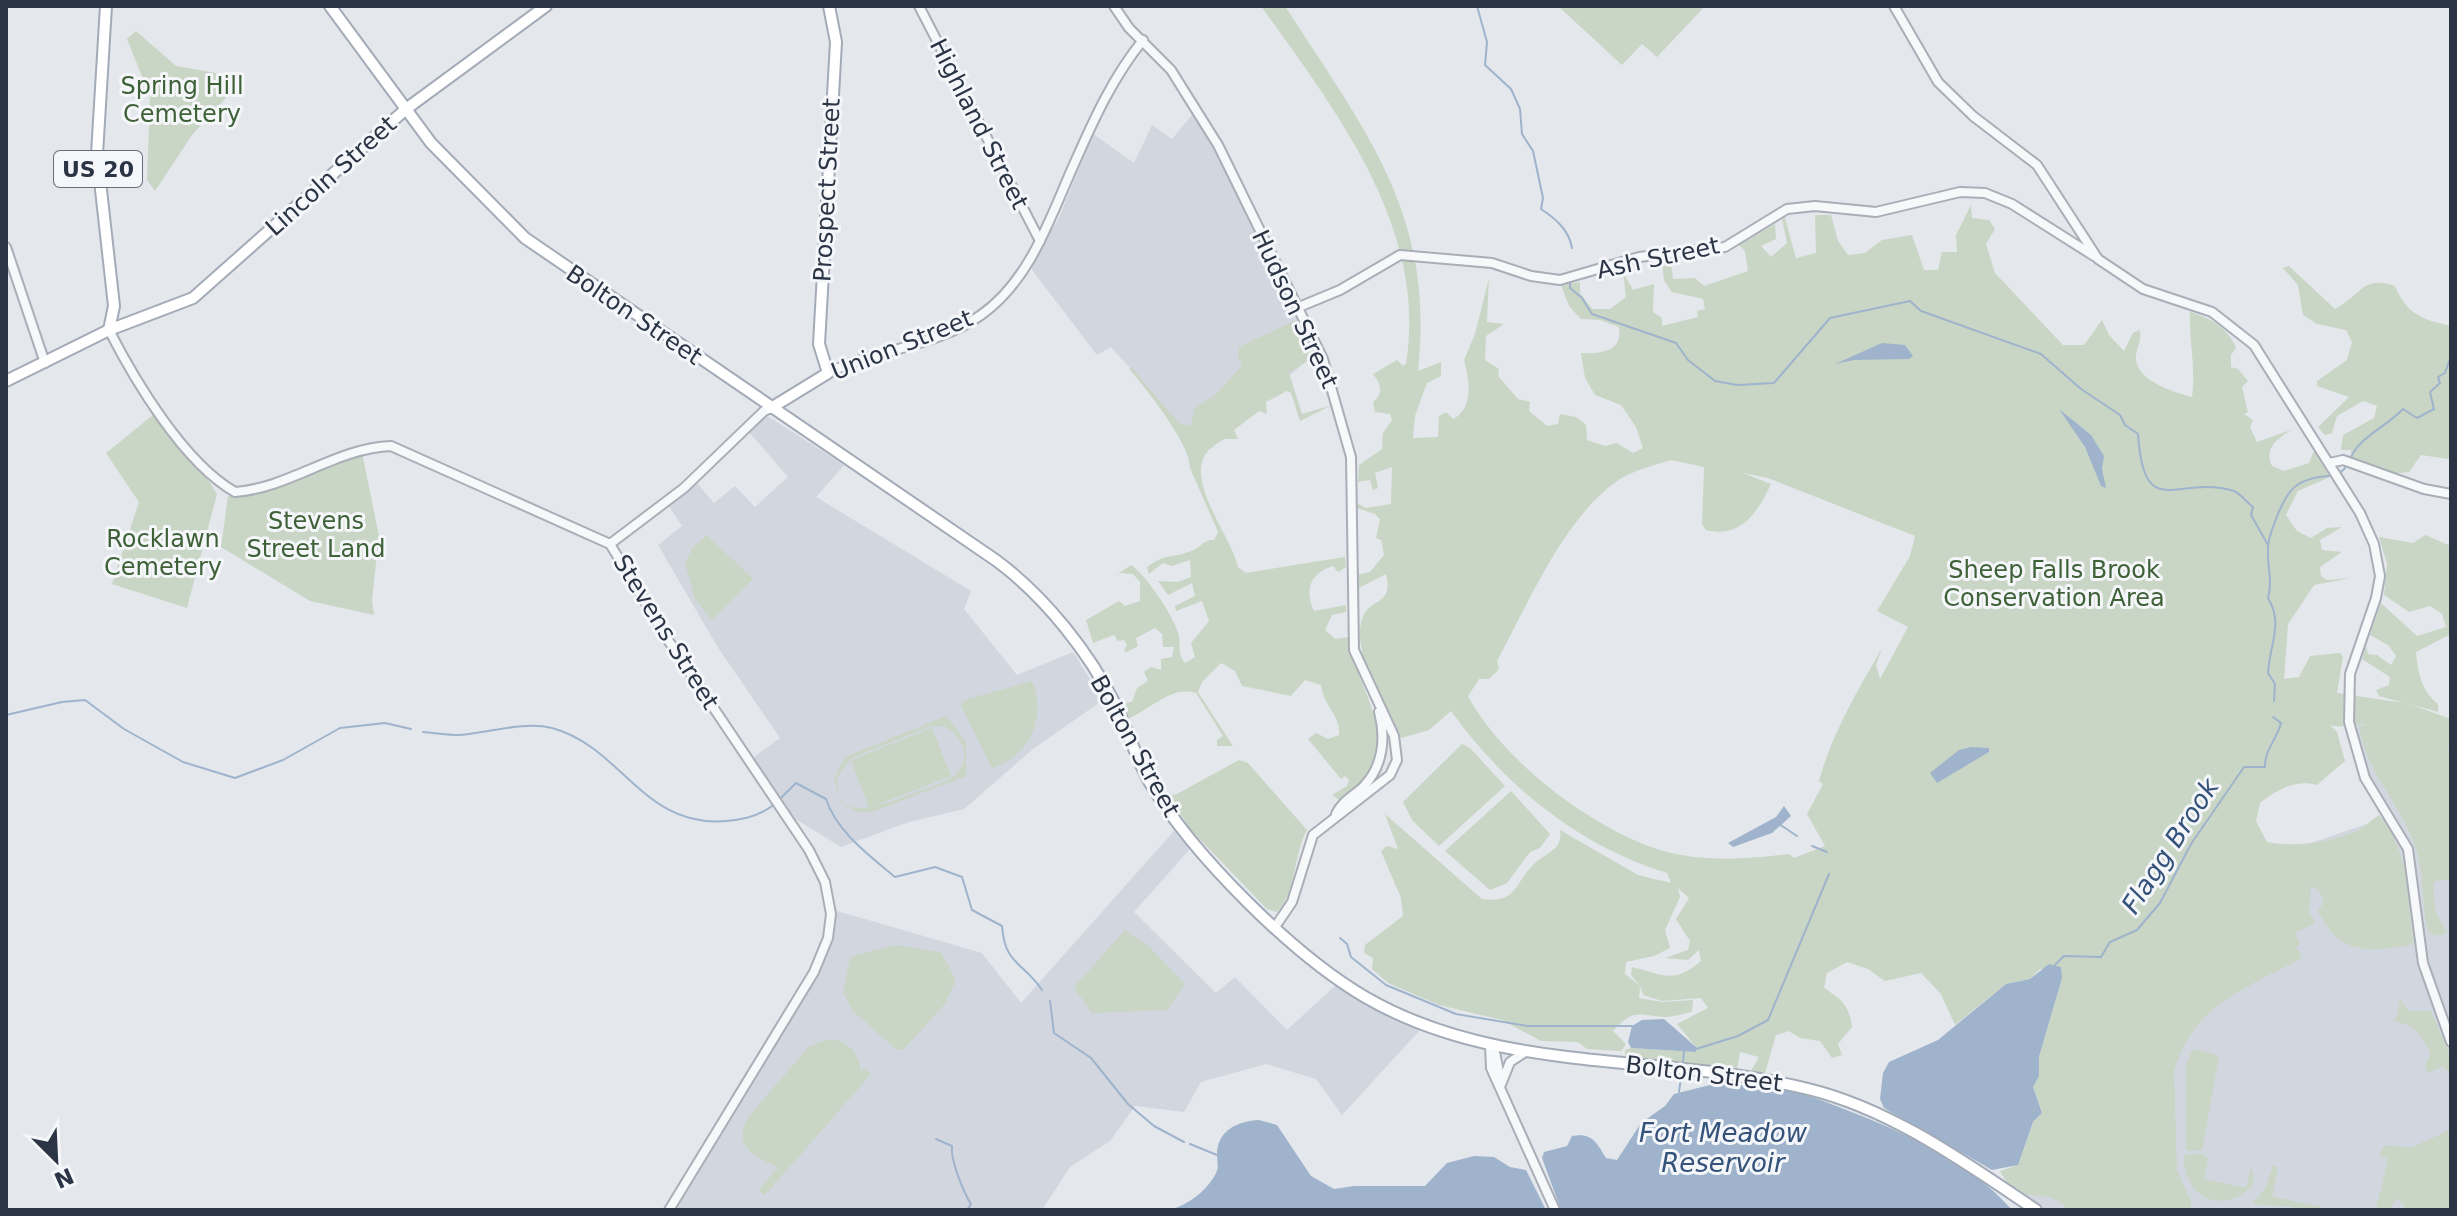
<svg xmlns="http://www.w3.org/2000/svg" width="2457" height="1216" font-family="'DejaVu Sans',sans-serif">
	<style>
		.built { fill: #d2d6de }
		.green { fill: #c9d6c5; fill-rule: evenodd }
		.water { fill: #9fb4cc }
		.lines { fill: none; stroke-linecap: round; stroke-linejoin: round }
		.stream { stroke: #9fb4cc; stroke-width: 2 }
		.minor-casing { stroke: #a9aeb7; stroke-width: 12 }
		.major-casing { stroke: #a3abb8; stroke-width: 14 }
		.minor { stroke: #f7f8fa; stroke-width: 8 }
		.major { stroke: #fff; stroke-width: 10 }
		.labels { text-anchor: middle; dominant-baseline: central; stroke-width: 6; stroke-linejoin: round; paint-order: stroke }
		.shield { fill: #f4f6f9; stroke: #676e7b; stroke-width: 2 }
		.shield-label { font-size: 22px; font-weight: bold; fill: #2b3445 }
		.park-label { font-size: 24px; fill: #3f6138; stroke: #f4f6f9 }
		.street-label { font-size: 24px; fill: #2b3445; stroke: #f4f6f9 }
		.water-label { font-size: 26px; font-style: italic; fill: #34527a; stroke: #f4f6f9 }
	</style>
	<rect width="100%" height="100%" fill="#e4e7ec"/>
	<g class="built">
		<polygon points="1193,114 1224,165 1317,351 1192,463 1165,407 1111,347 1097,355 1029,266 1058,220 1093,134 1134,163 1152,125 1172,139"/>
		<polygon points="766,415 844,465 816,497 971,591 964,609 1017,675 1073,652 1103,700 1033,749 964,809 909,822 841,847 794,818 753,758 780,738 717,646 658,545 682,526 669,506 697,483 714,503 735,486 755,507 788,477 749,432"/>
		<polygon points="2356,723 2451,746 2451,1210 2036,1210 2009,1192 2014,1167 2195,883 2384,818 2392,811 2376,789 2361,755"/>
		<polygon points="1174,831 1190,849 1134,912 1216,993 1235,977 1287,1030 1336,985 1420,1030 1342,1115 1316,1079 1266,1064 1201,1082 1184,1112 1135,1106 1110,1141 1070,1167 1042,1210 673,1210 824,963 834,939 837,911 982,953 1021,1003"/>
	</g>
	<g class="green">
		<path d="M1261 6H1285C1365 131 1435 213 1418 371L1441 362V376L1427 383 1415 416 1413 438 1438 437 1439 416 1446 412 1453 419C1475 407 1469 379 1464 360L1475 334 1489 278 1487 322 1504 324 1486 336 1485 360 1499 369 1498 376 1518 399 1530 402 1529 411 1547 426 1558 424 1560 414 1576 417 1586 425 1587 440 1605 446 1617 443 1633 453 1643 448 1636 427 1621 405 1595 395 1585 378 1581 353C1601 354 1623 352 1619 327L1600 320 1581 319 1569 306 1561 285 1580 282V293L1592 309H1610L1626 297 1623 272 1633 290 1654 284 1653 312 1662 318V326L1698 317 1697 311 1705 309 1703 299 1672 292 1664 280 1662 262 1666 259 1671 264 1673 279 1695 278 1704 286 1748 271 1745 251 1739 245 1775 224 1776 239 1761 246 1771 257 1787 243 1782 219 1785 218 1796 258 1816 253 1815 215H1831L1838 241 1848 255 1865 253 1882 240 1912 235 1924 270H1938L1942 252H1957L1956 235 1971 205 1972 218 1989 220 1995 229 1986 244 1995 273 2063 345H2084L2102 320 2109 335 2124 351 2133 333 2140 330C2142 342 2135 350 2136 360 2139 382 2174 392 2192 397 2196 369 2189 341 2190 312 2208 317 2229 328 2236 348L2231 355V367L2238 369 2248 381 2242 387 2248 412 2244 414 2253 420 2250 427 2257 442 2291 430C2276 440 2264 448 2272 466L2284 471 2309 463 2314 451 2330 477 2298 491 2286 515 2297 531 2311 538 2327 528 2342 527 2320 540 2322 550 2342 552 2320 567 2321 576 2327 580 2351 578 2314 585 2288 624 2284 679 2299 677 2310 656 2340 653 2343 656 2337 693 2404 703 2379 696 2376 690 2389 685 2390 677 2362 659 2366 645 2368 654 2377 655 2391 665 2396 656 2388 645 2370 635 2381 603 2417 636 2446 627 2442 614 2430 606 2409 612 2384 595 2387 564 2379 537 2413 543 2425 535 2451 546V634L2416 652C2418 673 2421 690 2438 704V712L2409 704 2451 719V746L2446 745 2451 749V880L2434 881C2433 900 2433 917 2448 931L2441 936 2429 934C2421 905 2425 875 2415 846 2401 802 2369 779 2359 727L2366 725C2353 723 2342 729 2330 725L2337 732 2345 761 2317 785C2295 779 2277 790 2260 803L2256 821 2267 842C2297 848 2330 842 2359 830 2367 826 2372 819 2379 815 2411 853 2406 897 2414 944 2373 952 2339 957 2318 911L2324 901 2320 892 2311 885 2309 911 2315 923 2295 933 2300 944 2296 947 2302 958C2247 988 2191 1005 2174 1072L2177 1171 2191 1201V1210H2067C2049 1183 2020 1211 2000 1171L2018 1165 2033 1122 2042 1113 2033 1087 2039 1076V1057L2062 978 2040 969 2030 979 2006 984 1955 1025 1941 994 1921 973 1885 981 1868 969 1847 962 1827 973 1824 988C1842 1000 1849 1005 1852 1027L1838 1044 1842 1055 1832 1058 1820 1041 1800 1038 1789 1031 1776 1035 1765 1073 1751 1071 1759 1057 1740 1052 1737 1069 1625 1056V1050L1631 1048 1696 1052V1047L1677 1024 1708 1008 1701 998 1662 1001 1643 995 1640 986 1639 998 1662 1002 1693 1000 1692 1012C1684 1013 1674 1017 1666 1017 1640 1016 1634 1007 1613 1031L1626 1044 1621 1051 1587 1049 1578 1042 1541 1041 1502 1020 1439 1005 1388 983 1372 969 1373 958 1364 953 1365 945 1403 916 1401 898 1381 851 1387 846 1398 849 1385 814 1482 899C1519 904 1514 882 1535 863 1547 852 1563 850 1560 830L1638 875 1671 883 1667 873C1579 846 1504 785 1451 711L1429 730 1401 738C1386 708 1351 654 1362 619 1369 596 1394 608 1386 574L1357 589V575L1370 572 1384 555 1381 540 1376 538 1380 519 1375 514 1357 508V503L1366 508 1391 504 1392 467 1375 473 1378 488 1373 490 1370 480 1358 482 1359 465 1382 449 1383 433 1392 420 1390 414 1375 412 1373 402C1384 394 1381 384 1373 374L1397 360 1403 366 1406 364C1428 227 1335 110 1261 6ZM1671 460 1704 467 1702 524 1706 530C1741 539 1758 512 1771 484L1743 473 1768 478 1915 536 1910 556 1877 611 1908 627 1880 679 1876 665 1882 648C1858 690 1832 733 1819 781L1823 784 1807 814 1825 846 1794 858 1789 854C1748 859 1708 862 1667 852 1597 833 1502 761 1468 696L1479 679H1489L1499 669 1497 661C1528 604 1565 515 1620 479 1635 470 1655 465 1671 460ZM1678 888 1689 898 1676 919 1690 941 1688 950 1665 958 1688 960 1699 950 1701 961C1674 984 1664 975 1632 967L1631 975 1640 986 1625 974 1626 962 1654 956 1670 948 1665 930 1680 897Z"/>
		<polygon points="1558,6 1705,6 1657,57 1642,44 1622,65"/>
		<polygon points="136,31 176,66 244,78 192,135 155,191 147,180 150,96 127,39"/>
		<path d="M2289 266 2335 309C2362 295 2362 275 2395 286 2407 315 2422 319 2451 326L2449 459 2421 455 2409 472 2392 474 2352 460 2351 450H2341L2343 435 2374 418 2377 406 2363 401 2337 416 2332 433 2325 435 2318 427 2349 397 2317 386V381L2347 360 2352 342 2346 330 2317 324 2303 315 2298 285 2283 268Z"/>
		<path d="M1296 320 1317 355 1289 373 1302 414 1332 405 1300 421 1291 393 1287 391 1266 402 1267 414 1259 411 1234 430 1238 439H1224C1218 443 1209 448 1205 455 1187 484 1233 540 1238 567L1246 573 1345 557 1346 567 1338 572 1333 566C1310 573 1304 590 1314 611L1346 605V612L1332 615 1325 630 1335 639 1348 637C1358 699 1416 750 1339 800L1332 795 1347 786 1349 780 1345 776 1341 779 1308 739 1316 733 1328 739 1339 735C1341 716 1323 705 1321 685L1305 680 1291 696 1242 686 1235 671 1221 663 1202 682 1198 692 1233 746H1217V740L1223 736 1196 693C1172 685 1151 709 1129 718L1123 703 1132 702 1137 688 1148 681 1144 672 1151 667 1161 670V659L1172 657 1174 647H1163L1162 634 1155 628 1136 638 1138 646 1127 652 1124 651 1127 645 1124 640 1118 641 1114 635 1093 643 1086 620 1119 601 1125 606 1140 601V582L1133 574 1120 573 1112 578 1131 565C1146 575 1173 615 1178 633 1182 646 1176 652 1185 663L1195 657 1191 643 1209 621 1202 601 1176 611 1175 606 1195 596 1192 583 1168 595 1158 581 1178 582 1191 577 1190 560 1172 566 1163 563 1149 574 1147 567C1168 552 1172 559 1191 551 1202 547 1202 540 1214 540L1218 532 1190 468C1191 445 1146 388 1129 369L1131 367 1179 423 1191 426 1194 409 1215 395 1242 366 1238 358 1239 347Z"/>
		<polygon points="153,415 197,463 217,494 187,608 112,584 139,502 106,453"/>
		<polygon points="362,453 379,536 372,600 374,615 310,601 221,547 228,496 264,491"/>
		<polygon points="707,535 753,579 712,620 695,599 685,563 692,548"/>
		<path d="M1032 681C1047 717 1030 756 992 768L961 705 964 700Z"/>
		<path d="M946 716 966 742V776L872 812H858L842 803 834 780 845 757ZM942 726C963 734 974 760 954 776 943 784 926 788 913 793 888 803 833 829 838 776L851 758 929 727Z"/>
		<polygon points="932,728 951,776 869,808 851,760"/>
		<polygon points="1462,744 1470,748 1505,786 1439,846 1412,820 1403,802"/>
		<path d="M1239 760 1248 763 1307 830C1293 854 1297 892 1277 912L1267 909 1189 828 1168 794 1175 795Z"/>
		<polygon points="1511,791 1550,834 1540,848 1530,852 1507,883 1490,890 1445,851"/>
		<polygon points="1125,930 1148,946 1185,984 1167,1010 1091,1013 1074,987"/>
		<polygon points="895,945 941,952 956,980 944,1005 904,1049 897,1050 852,1010 843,992 850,957"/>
		<path d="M2400 1000 2409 1011H2431L2451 1057V1076L2443 1066 2428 1073 2425 1067 2430 1054C2424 1037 2414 1024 2395 1022Z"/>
		<path d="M830 1039C850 1042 859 1053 861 1072L865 1068 871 1074 765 1195 759 1190 778 1167C758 1157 734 1152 746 1120L809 1046Z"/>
		<polygon points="2198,1050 2219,1056 2202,1150 2186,1151 2186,1065 2192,1051"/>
		<polygon points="2451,1129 2451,1210 2407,1210 2398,1198 2389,1210 2376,1210 2388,1159 2380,1156 2382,1148 2387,1145 2411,1148"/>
		<path d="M2202 1154 2208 1158 2204 1179 2246 1188 2251 1169 2253 1170V1185C2224 1216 2183 1199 2184 1155Z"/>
		<polygon points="2273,1165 2278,1167 2272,1196 2333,1210 2252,1204 2266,1187"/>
	</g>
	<g class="water">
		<polygon points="1882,343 1905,345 1913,356 1909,359 1854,360 1835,364"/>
		<polygon points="2059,409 2091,435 2104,456 2102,469 2106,488 2101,486 2085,447"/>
		<polygon points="1971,747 1989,748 1989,752 1937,783 1930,773 1959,750"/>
		<polygon points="1784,806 1791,816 1772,833 1733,847 1728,843 1776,817"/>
		<polygon points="2049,964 2061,967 2062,978 2039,1057 2039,1076 2033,1087 2042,1113 2033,1122 2018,1165 1992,1170 1884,1108 1880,1099 1883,1073 1889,1062 1938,1040 2006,984 2030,979"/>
		<polygon points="1664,1019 1696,1047 1696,1052 1631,1048 1628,1042 1632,1026 1642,1020"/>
		<path d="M1734 1084C1758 1087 1790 1089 1812 1097 1878 1121 1965 1155 2012 1210H1561L1542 1158 1544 1152 1567 1146 1572 1136C1592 1132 1597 1143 1606 1158L1617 1160 1641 1123 1665 1106 1674 1094 1710 1085Z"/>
		<path d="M1259 1120 1277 1125 1311 1176 1334 1189 1354 1186H1425L1447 1163 1474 1156 1494 1157 1510 1167 1526 1170 1546 1210H1168C1186 1207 1208 1190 1216 1173 1219 1168 1217 1161 1217 1155 1217 1130 1238 1121 1259 1120Z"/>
	</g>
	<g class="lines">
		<g class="stream">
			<path d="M1477 6 1487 42 1485 65 1511 89 1520 109 1522 134 1533 151 1543 198 1541 209C1556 219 1569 230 1572 248"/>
			<path d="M1570 282V288L1582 298 1592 314 1676 343 1688 360 1715 381 1737 385 1774 383 1830 318 1910 301 1921 311 2041 354 2081 389 2120 415 2125 425 2138 434C2144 524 2176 474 2234 491 2241 494 2246 502 2253 507L2251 515 2268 545"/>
			<path d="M2351 457C2361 436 2386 427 2403 409L2417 418 2434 409 2430 392 2440 383 2438 377 2445 373 2451 356"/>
			<polyline points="2341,472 2345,468"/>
			<path d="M2274 701 2275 684 2268 673C2269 646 2284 624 2268 598 2273 580 2267 567 2268 549 2268 538 2272 529 2276 519 2287 490 2296 478 2329 476"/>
			<polyline points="6,715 62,702 85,700 124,729 183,762 235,778 283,760 340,728 385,723 411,729"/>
			<path d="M423 732C435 733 448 735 460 735 488 733 524 721 552 728 622 747 643 828 726 821 741 820 759 816 772 806"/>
			<path d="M781 798 796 783 826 799C836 831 870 856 895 877L935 867 962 877 972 910 1002 926C1005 966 1023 961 1042 990"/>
			<polyline points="1779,824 1797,836"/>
			<polyline points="1812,846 1827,852"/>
			<polyline points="1340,938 1347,944 1351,957 1386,985 1456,1014 1527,1026 1632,1026"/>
			<path d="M2055 965 2064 956 2101 957 2110 942 2137 930 2160 903 2191 844 2244 767H2265C2264 751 2277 739 2281 723L2273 717"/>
			<polyline points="1050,1001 1054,1033 1091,1058 1128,1104 1154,1126 1184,1142"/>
			<polyline points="1696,1049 1738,1036 1768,1020 1829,874"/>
			<polyline points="1683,1062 1684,1051"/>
			<polyline points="1679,1092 1681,1077"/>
			<path d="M936 1139 952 1146C950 1160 964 1193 971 1204L967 1210"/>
			<polyline points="1190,1144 1217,1155"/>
		</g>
		<g class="minor-casing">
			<g id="minor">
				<polyline points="919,6 1040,241"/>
				<polyline points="1114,6 1129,28 1171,70 1218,145 1323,359 1351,457 1354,650 1394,736 1397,760 1390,775 1313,835 1292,902 1275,927"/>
				<polyline points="1894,6 1938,82 1973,116 2037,165 2098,259 2143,289 2212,312 2254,345 2360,513 2374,544 2380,576 2376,598 2350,674 2349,722 2365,778 2408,849 2423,963 2451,1042"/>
				<polyline points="6,247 45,363"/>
				<polyline points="1299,307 1340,290 1400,255 1492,263 1531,276 1560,280 1639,257 1725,247 1787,209 1815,206 1876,212 1960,192 1985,193 2012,204 2094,256"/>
				<path d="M109 330C135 381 184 463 235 492 290 488 336 448 391 446L610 544 668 640 809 850 825 882 831 914 828 938 814 972 669 1210"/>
				<path d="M828 373C876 349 936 347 981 315 1031 280 1051 215 1075 162 1094 119 1113 77 1143 40"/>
				<polyline points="2329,463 2343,460 2424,489 2451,494"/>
				<polyline points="610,544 684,488 764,411 771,408"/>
				<path d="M1336 814C1342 801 1354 796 1364 786 1383 766 1386 738 1379 712"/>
				<polyline points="1490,1046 1491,1068 1555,1210"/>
				<polyline points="1494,1047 1500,1077"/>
				<polyline points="1500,1087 1510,1062 1525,1052"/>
			</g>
		</g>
		<g class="major-casing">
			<g id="major">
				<polyline points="106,6 97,154 114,306 109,330"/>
				<path d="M330 6 431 143 525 238 997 561C1045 597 1089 652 1116 706 1128 731 1136 758 1150 783 1194 856 1292 954 1365 997 1501 1076 1660 1052 1808 1089 1891 1109 1966 1163 2036 1210"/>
				<polyline points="6,381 109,330 193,298 406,109 546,6"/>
				<polyline points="771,408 828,373 819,344 836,42 829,6"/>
			</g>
		</g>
		<use href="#minor" class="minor"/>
		<use href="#major" class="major"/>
	</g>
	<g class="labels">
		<rect class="shield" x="54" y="151" width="88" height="36" rx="6"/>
		<g class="shield-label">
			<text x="98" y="169">US 20</text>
		</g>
		<g class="park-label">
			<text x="182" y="86">Spring Hill<tspan x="182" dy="28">Cemetery</tspan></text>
			<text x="316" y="521">Stevens<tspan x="316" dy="28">Street Land</tspan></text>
			<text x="163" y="539">Rocklawn<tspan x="163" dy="28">Cemetery</tspan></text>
			<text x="2054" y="570">Sheep Falls Brook<tspan x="2054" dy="28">Conservation Area</tspan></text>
		</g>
		<g class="street-label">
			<text transform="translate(979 124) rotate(63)">Highland Street</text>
			<text transform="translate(331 176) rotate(-42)">Lincoln Street</text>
			<text transform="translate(827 190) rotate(-87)">Prospect Street</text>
			<text transform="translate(1658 258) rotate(-12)">Ash Street</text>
			<text transform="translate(1295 309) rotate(65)">Hudson Street</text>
			<text transform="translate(634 315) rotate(34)">Bolton Street</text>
			<text transform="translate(902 345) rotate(-22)">Union Street</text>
			<text transform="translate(666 632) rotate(58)">Stevens Street</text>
			<text transform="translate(1135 746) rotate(61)">Bolton Street</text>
			<text transform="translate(1704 1074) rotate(7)">Bolton Street</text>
		</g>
		<g class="water-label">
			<text transform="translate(2170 846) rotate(-57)">Flagg Brook</text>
			<text x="1723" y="1133">Fort Meadow<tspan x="1723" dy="30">Reservoir</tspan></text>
		</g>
	</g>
	<rect width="2457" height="1216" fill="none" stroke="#2b3445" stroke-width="16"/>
	<g transform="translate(56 1160) rotate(156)" stroke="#f4f6f9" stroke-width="6" paint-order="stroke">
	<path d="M0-6L14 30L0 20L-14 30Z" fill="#2b3445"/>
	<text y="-12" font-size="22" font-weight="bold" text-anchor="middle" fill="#2b3445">N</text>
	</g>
</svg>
